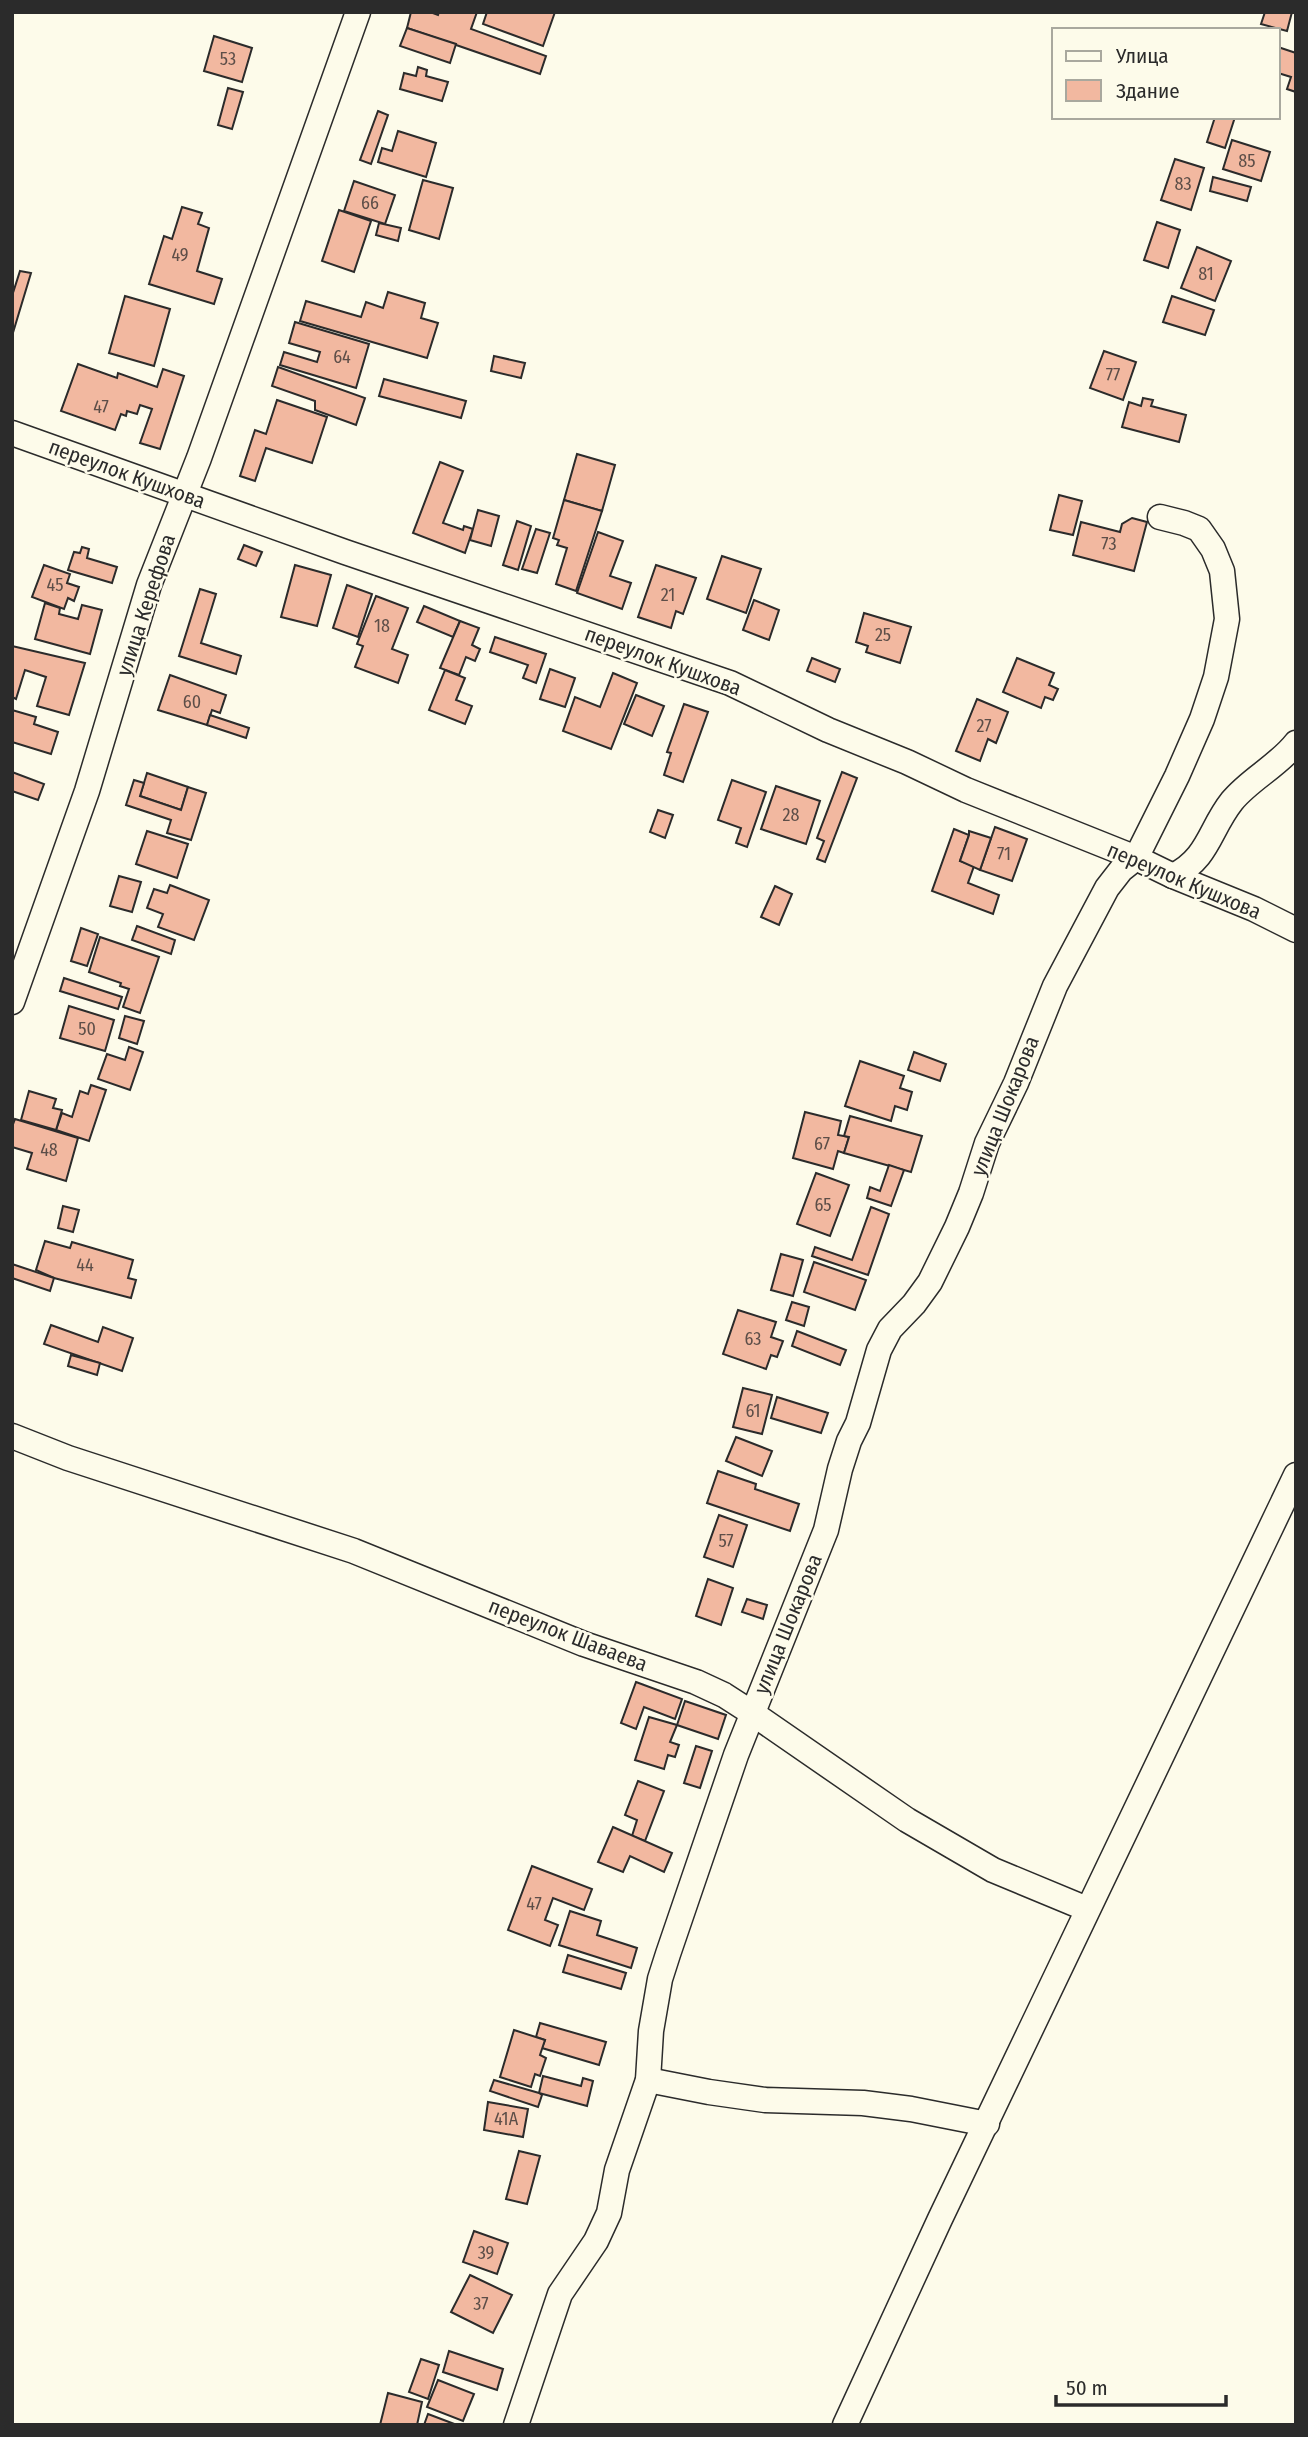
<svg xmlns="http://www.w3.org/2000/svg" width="1308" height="2437" font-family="'Fira Sans Condensed',sans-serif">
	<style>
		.building { fill: #f2b8a0; stroke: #2b2b2b; stroke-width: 2 }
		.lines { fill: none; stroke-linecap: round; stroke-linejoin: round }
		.minor-casing { stroke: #2b2b2b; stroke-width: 27 }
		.minor { stroke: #fdfbea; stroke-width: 24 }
		.labels { text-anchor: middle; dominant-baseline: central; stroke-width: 5; stroke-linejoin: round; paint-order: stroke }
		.number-label { font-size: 18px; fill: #5d4e48 }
		.street-label { font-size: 21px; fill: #2b2b2b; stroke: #fdfbea }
	</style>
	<rect width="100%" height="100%" fill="#fdfbea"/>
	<g class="building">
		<polygon points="411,12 430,12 438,15 439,12 477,12 471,29 546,56 540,74 407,28"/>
		<polygon points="487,12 555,12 543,46 483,24"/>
		<polygon points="1265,12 1292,12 1287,31 1261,24"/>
		<polygon points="407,28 456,44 450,63 400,46"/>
		<polygon points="214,36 252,48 242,82 204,71"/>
		<polygon points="1278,47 1296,53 1296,92 1287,89 1291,77 1278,73"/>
		<polygon points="418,67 427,70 426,76 448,82 442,101 400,89 404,73 416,76"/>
		<polygon points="228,88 243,92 232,129 218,125"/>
		<polygon points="378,111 388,115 371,164 360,160"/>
		<polygon points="1215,117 1235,117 1225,148 1207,142"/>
		<polygon points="398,131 436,143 426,177 378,162 382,148 392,151"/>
		<polygon points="1232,140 1270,152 1261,181 1223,169"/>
		<polygon points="1175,159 1204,168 1191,210 1161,200"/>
		<polygon points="1213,177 1251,187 1247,201 1210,191"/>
		<polygon points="423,180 453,188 439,239 409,230"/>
		<polygon points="354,181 395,195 385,224 344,211"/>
		<polygon points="182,207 202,213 198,224 209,228 197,271 222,279 214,304 149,284 164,236 172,239"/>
		<polygon points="339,210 371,221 354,272 322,261"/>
		<polygon points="1157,222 1180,230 1168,268 1144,260"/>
		<polygon points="379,223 401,228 398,241 376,235"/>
		<polygon points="1197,247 1231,261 1215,301 1181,288"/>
		<polygon points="20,271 31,273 12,336 12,296"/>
		<polygon points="388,292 425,303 421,318 438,323 427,358 300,321 306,301 361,317 366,302 383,308"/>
		<polygon points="125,296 170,309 154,366 109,353"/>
		<polygon points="1172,296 1214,310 1205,335 1163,322"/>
		<polygon points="295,322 369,344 356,388 280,365 284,352 317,362 320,352 289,343"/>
		<polygon points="1104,351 1136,362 1123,400 1090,388"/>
		<polygon points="494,356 525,363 521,378 491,371"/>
		<polygon points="78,364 117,378 118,373 157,387 163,369 184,376 160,449 140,443 152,409 140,405 137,414 127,411 126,416 121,414 115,430 61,411"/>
		<polygon points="278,367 365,398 356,425 315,410 315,401 272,386"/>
		<polygon points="384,379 466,401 461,418 379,396"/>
		<polygon points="1143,398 1153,400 1151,406 1186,415 1179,442 1122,427 1129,402 1141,406"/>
		<polygon points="277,400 327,417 312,463 266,448 255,481 240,476 255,430 266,434"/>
		<polygon points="577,454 615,465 602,511 564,500"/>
		<polygon points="440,462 463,471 443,523 463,530 464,526 473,529 465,553 413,533"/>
		<polygon points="1059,495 1082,501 1073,535 1050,530"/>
		<polygon points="564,500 602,511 576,591 556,584 567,548 557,545 559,540 553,538"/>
		<polygon points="478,510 499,516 491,546 470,540"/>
		<polygon points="1132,518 1147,522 1134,571 1073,555 1081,522 1120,532 1122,524"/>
		<polygon points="517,521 531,526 518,570 503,565"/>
		<polygon points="536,529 550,533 537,573 522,569"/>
		<polygon points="598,532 623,541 610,576 631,583 622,609 577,593"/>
		<polygon points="244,545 262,552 256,566 238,559"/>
		<polygon points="82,547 89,549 87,558 117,567 112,583 68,570 74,552 80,553"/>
		<polygon points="722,556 761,569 746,613 707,599"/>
		<polygon points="44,565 70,574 67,583 79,587 74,601 68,598 64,609 32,597"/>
		<polygon points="295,565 331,575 317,626 281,617"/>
		<polygon points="656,565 696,578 683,614 676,611 671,628 638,617"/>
		<polygon points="347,585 372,594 358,637 333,628"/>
		<polygon points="200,589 216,594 201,643 241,656 236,674 179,656"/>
		<polygon points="376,596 408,608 392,649 408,655 398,683 355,667 363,646 357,644"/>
		<polygon points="754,600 779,610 769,640 743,630"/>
		<polygon points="45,603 60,608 59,614 78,619 82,605 102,610 90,654 35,639"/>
		<polygon points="424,606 460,621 453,637 417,622"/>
		<polygon points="864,613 911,627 900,663 866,652 868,646 856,642"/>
		<polygon points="460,621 479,628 472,645 480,649 475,661 466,657 459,675 440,668"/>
		<polygon points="495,637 546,654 536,683 523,678 528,665 490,652"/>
		<polygon points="12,646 85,663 69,715 37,706 46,677 25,670 16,699 12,697"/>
		<polygon points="812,658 840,669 835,682 807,671"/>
		<polygon points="1017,658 1054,673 1049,685 1058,689 1053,700 1045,697 1041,708 1003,692"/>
		<polygon points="550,669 575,678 565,707 540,699"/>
		<polygon points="445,670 465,678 456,700 472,706 465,724 429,710"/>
		<polygon points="613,673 637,683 611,749 563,731 575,697 600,707"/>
		<polygon points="170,675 226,695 220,713 212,710 207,725 158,710"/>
		<polygon points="636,695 664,706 652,736 624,724"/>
		<polygon points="977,699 1008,712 996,743 988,739 980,761 956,751"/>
		<polygon points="684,704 708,712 683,782 664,775 671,753 667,752"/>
		<polygon points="12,710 36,717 34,724 58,732 51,754 12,742"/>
		<polygon points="210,715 249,728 246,738 207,725"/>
		<polygon points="12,772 44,784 38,800 12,791"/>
		<polygon points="842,772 857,778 825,862 817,859 824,841 817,838"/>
		<polygon points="147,773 188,787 181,810 140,796"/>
		<polygon points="134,780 144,783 140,796 181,810 188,787 206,793 191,840 167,833 171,820 126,805"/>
		<polygon points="732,780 766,792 747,847 736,843 741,828 718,820"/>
		<polygon points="776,786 820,801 806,844 761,829"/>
		<polygon points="658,810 673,815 665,838 650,832"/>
		<polygon points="995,827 1027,839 1012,881 980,870"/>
		<polygon points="954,829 969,835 960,861 974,866 968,883 999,895 993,914 932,891"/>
		<polygon points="147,831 188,844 177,878 136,864"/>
		<polygon points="969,831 991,838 980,870 960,861 969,835"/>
		<polygon points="119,876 141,882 132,912 110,906"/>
		<polygon points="170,885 209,900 194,940 158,927 163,914 147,908 154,889 167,893"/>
		<polygon points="775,886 792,894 779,925 761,917"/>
		<polygon points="137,926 175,940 171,954 132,940"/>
		<polygon points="81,928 98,934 87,966 71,961"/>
		<polygon points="100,937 159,957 140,1013 123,1007 129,989 120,986 121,983 89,972"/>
		<polygon points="64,978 122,997 118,1009 60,991"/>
		<polygon points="69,1006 114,1020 105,1051 60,1038"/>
		<polygon points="125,1016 144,1021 137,1044 119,1038"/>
		<polygon points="129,1047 143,1052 130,1090 98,1079 107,1054 125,1060"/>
		<polygon points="914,1052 946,1064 940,1081 908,1070"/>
		<polygon points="860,1061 904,1076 900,1088 912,1092 907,1110 895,1106 891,1121 845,1106"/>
		<polygon points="91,1085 106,1090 89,1141 56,1130 62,1113 72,1117 80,1091 88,1094"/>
		<polygon points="29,1091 56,1099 53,1108 62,1110 56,1130 21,1120"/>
		<polygon points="805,1112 841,1121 838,1135 849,1137 844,1153 838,1151 833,1169 793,1158"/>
		<polygon points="850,1116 922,1136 911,1172 844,1153 849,1137 844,1136"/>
		<polygon points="15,1119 78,1138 66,1181 27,1169 32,1153 12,1147 12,1127"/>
		<polygon points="889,1165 904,1170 891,1206 867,1198 870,1187 880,1191"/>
		<polygon points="816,1173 849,1185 830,1236 797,1224"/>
		<polygon points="63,1206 79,1210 73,1232 58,1228"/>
		<polygon points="871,1207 889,1214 868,1275 812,1256 815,1247 852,1260"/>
		<polygon points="45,1241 70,1248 72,1242 133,1260 128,1278 136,1280 131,1298 54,1278 36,1270"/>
		<polygon points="781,1254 803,1260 793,1296 771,1290"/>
		<polygon points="814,1262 866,1280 855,1310 804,1292"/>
		<polygon points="12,1264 54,1278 50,1291 12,1278"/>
		<polygon points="792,1302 809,1307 804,1326 786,1320"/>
		<polygon points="738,1310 776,1322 771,1337 783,1341 777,1357 771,1355 766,1369 723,1354"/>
		<polygon points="51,1325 98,1342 103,1327 133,1338 122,1371 44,1344"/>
		<polygon points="797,1331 846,1350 840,1365 792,1346"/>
		<polygon points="71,1355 100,1363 97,1375 68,1366"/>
		<polygon points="743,1388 772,1395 762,1434 733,1427"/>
		<polygon points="777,1397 828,1413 821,1433 771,1418"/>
		<polygon points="736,1437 772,1451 762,1476 726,1461"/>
		<polygon points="718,1471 756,1484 755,1489 799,1504 790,1531 707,1503"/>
		<polygon points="719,1515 747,1525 733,1567 704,1557"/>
		<polygon points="708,1579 733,1588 721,1625 696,1616"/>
		<polygon points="747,1599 767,1605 763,1619 742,1612"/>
		<polygon points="636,1682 682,1699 675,1719 644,1707 636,1729 621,1723"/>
		<polygon points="685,1701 726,1715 718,1739 677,1725"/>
		<polygon points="649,1717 677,1725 670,1742 679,1745 675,1757 668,1755 664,1769 635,1760"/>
		<polygon points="696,1746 712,1751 700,1788 684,1783"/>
		<polygon points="638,1781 664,1791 645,1841 632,1836 637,1820 625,1815"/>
		<polygon points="613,1827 672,1853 664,1872 630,1856 623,1872 598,1862"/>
		<polygon points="532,1866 592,1889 584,1910 553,1898 545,1920 558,1925 550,1946 508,1930"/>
		<polygon points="570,1911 601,1921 597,1935 637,1948 631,1968 559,1945"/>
		<polygon points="568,1955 626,1973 621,1989 563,1972"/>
		<polygon points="540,2023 606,2042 599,2065 542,2048 545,2040 536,2037"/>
		<polygon points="514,2030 545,2040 540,2055 546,2058 540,2076 535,2074 531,2087 500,2077"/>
		<polygon points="543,2076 581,2086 583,2078 593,2081 587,2106 539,2093"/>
		<polygon points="494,2080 539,2093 542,2095 538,2107 490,2091"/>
		<polygon points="488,2102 528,2109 523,2137 484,2130"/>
		<polygon points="519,2151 540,2156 527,2204 506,2199"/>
		<polygon points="474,2231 508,2243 497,2274 463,2262"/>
		<polygon points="470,2275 512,2295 493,2333 451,2312"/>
		<polygon points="449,2351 503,2369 497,2390 443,2372"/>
		<polygon points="421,2359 439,2365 428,2399 409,2392"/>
		<polygon points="438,2380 474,2394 463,2421 427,2407"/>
		<polygon points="388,2393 422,2402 417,2425 380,2425"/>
		<polygon points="428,2414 457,2425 424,2425"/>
	</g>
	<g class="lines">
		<g class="minor-casing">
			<g id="minor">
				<polyline points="12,433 345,552 730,683 828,730 907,762 966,790 1136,858 1173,876 1254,909 1296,930"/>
				<path d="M1173 876C1209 858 1209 830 1232 801 1250 779 1278 766 1296 743"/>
				<polyline points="12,1002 87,791 149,585 199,458 358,12"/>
				<polyline points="12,1436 68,1458 354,1551 584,1644 696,1682 724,1695 752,1713 907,1820 993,1870 1087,1909"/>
				<polyline points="648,2080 709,2092 765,2100 863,2103 911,2109 987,2124"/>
				<polyline points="516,2425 560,2294 596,2241 609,2213 617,2170 648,2080 651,2031 660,1979 668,1954 736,1755 826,1530 840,1469 849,1441 858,1423 879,1350 890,1329 914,1304 930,1282 957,1227 971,1193 987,1143 1016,1083 1055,986 1107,888 1121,870 1136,858 1177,776 1202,719 1216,677 1227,619 1222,571 1213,549 1199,529 1184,523 1160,517"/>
				<polyline points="845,2425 940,2219 1296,1475"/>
			</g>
		</g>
		<use href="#minor" class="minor"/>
	</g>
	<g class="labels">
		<g class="number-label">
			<text x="228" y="59">53</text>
			<text x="1247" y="161">85</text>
			<text x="1183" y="184">83</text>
			<text x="370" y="203">66</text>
			<text x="180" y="255">49</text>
			<text x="1206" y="274">81</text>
			<text x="342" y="357">64</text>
			<text x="1113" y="375">77</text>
			<text x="101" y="407">47</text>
			<text x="1109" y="544">73</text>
			<text x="55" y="585">45</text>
			<text x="668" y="595">21</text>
			<text x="382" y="626">18</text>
			<text x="883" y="635">25</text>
			<text x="192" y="702">60</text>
			<text x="984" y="726">27</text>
			<text x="791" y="815">28</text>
			<text x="1004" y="854">71</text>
			<text x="87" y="1029">50</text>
			<text x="822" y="1144">67</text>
			<text x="49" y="1150">48</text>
			<text x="823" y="1205">65</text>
			<text x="85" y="1265">44</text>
			<text x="753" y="1339">63</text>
			<text x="753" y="1411">61</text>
			<text x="726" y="1541">57</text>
			<text x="534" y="1904">47</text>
			<text x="506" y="2119">41А</text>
			<text x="486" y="2253">39</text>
			<text x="481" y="2304">37</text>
		</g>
		<g class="street-label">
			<text transform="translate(127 474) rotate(20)">переулок Кушхова</text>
			<text transform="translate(146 605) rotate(-72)">улица Керефова</text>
			<text transform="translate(663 661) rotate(20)">переулок Кушхова</text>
			<text transform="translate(1184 881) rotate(23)">переулок Кушхова</text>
			<text transform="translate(1005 1106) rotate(-68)">улица Шокарова</text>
			<text transform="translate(788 1624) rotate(-68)">улица Шокарова</text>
			<text transform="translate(568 1635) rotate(21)">переулок Шаваева</text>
		</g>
	</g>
	<rect width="1308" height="2437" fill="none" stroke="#2b2b2b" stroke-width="28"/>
	<rect x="1052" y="28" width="228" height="91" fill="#fdfbea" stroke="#a9a89e" stroke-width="2"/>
	<rect x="1066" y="51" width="35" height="10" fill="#fdfbea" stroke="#a9a89e" stroke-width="2"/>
	<text x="1116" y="63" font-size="21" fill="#2b2b2b">Улица</text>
	<rect x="1066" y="80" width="35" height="21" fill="#f2b8a0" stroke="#a9a89e" stroke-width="2"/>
	<text x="1116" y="98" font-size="21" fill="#2b2b2b">Здание</text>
	<path d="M1056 2395v10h170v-10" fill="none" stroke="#2b2b2b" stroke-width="3.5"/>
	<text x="1066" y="2395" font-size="21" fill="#2b2b2b" stroke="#fdfbea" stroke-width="5" paint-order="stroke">50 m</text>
</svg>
